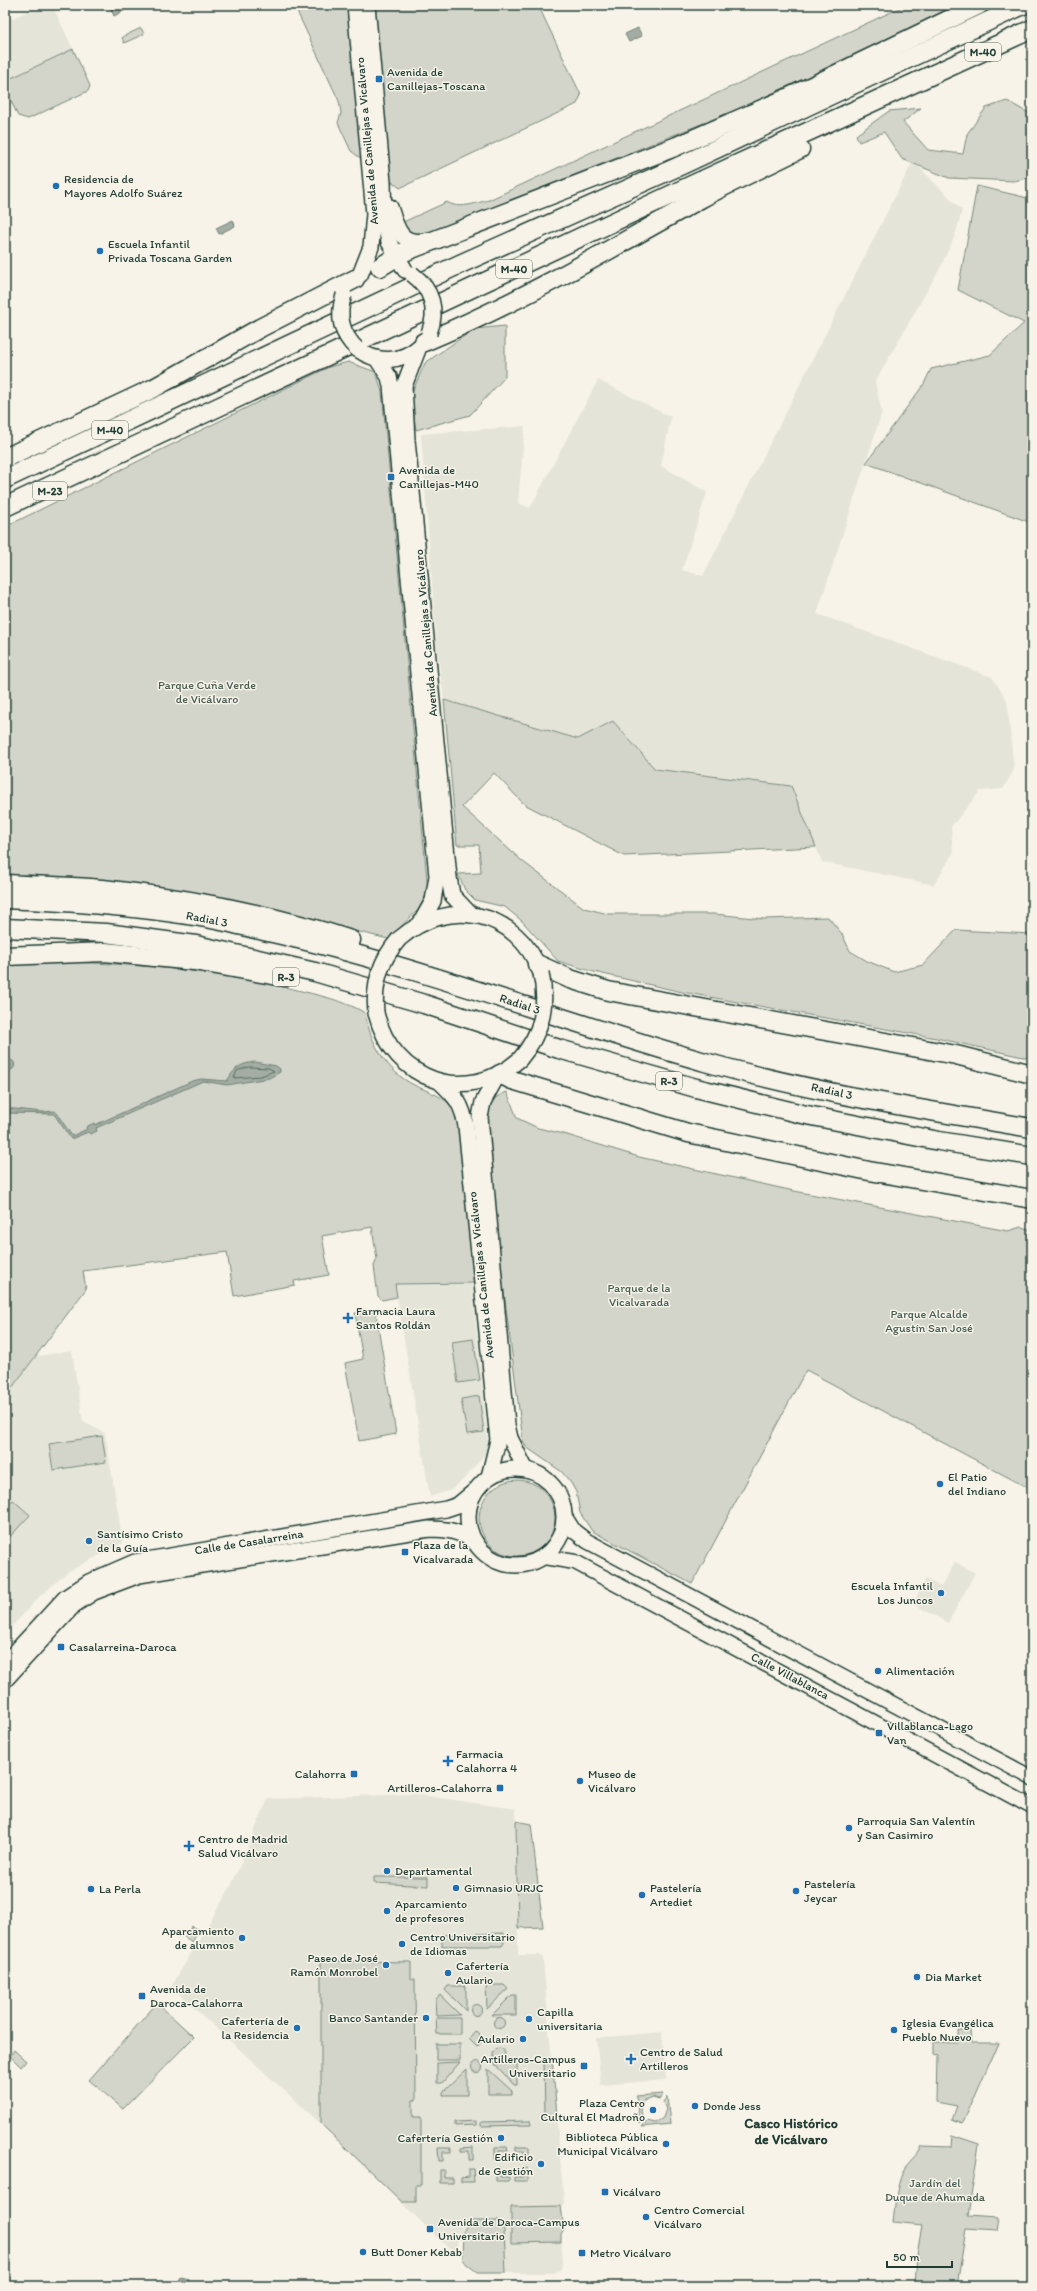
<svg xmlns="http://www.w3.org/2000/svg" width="1037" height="2291" font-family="Itim,sans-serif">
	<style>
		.built { fill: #e5e4d9 }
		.green { fill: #d3d5ca; stroke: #79897f }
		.water { fill: #a4ada3; stroke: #6f8077 }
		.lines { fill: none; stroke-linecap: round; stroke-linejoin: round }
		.shore { stroke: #546a60; stroke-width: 1 }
		.secondary-casing { stroke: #1f3d34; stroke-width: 17 }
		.primary-casing { stroke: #1f3d34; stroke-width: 18 }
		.motorway-casing { stroke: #1f3d34; stroke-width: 21 }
		.secondary { stroke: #f7f3e8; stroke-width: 14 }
		.primary { stroke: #f7f3e8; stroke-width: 15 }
		.motorway { stroke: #f7f3e8; stroke-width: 18 }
		.primary-bridge-casing { stroke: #1f3d34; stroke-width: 18; stroke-linecap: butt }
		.primary-bridge { stroke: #f7f3e8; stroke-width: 15 }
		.poi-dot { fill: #1f6fb2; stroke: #f7f3e8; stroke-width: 1.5 }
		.labels { text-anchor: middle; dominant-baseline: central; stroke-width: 3; stroke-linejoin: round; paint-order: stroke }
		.shield { fill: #f7f3e8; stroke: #60746a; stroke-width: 1 }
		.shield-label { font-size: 11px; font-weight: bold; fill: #1f3d34 }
		.poi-label { font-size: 12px; fill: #1f3d34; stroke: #f7f3e8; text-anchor: start }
		.street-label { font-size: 12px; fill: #1f3d34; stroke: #f7f3e8 }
		.park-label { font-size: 12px; fill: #435b52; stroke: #f7f3e8 }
		.quarter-label { font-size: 14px; font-weight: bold; fill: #1f3d34; stroke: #f7f3e8 }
	</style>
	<rect width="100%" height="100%" fill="#f7f3e8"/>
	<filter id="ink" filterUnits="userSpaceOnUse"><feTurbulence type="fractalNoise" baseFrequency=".025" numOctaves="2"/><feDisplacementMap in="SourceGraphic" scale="8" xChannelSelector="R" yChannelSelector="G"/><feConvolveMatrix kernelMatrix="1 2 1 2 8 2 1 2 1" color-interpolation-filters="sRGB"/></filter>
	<g filter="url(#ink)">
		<g class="built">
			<polygon points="41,5 53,7 73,49 5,81 5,22"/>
			<polygon points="913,161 962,210 956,233 940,268 875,382 882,412 817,614 992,677 1007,700 1014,770 1003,789 980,791 951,827 953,853 934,885 822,862 791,786 655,769 613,721 578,739 444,700 437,650 421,434 525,426 518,503 530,508 598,380 671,417 661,466 707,492 682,570 703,576"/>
			<polygon points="395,1284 472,1284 488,1445 485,1454 465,1478 451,1490 430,1497"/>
			<polygon points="72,1351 83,1422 105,1433 123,1543 69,1571 41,1595 6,1633 5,1397 36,1356"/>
			<polygon points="955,1562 975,1573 948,1623 913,1604 926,1579 941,1587"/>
			<polygon points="413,1794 516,1809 518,1955 540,1955 543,1958 564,2203 564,2206 561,2207 564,2230 561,2235 563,2262 561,2269 554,2273 478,2273 463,2261 463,2240 458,2240 456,2250 449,2249 321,2124 171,1987 231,1886 268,1799"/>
			<polygon points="662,2032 666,2080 601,2085 596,2038"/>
		</g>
		<g class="green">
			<polygon points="294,5 538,5 581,95 577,104 400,188 351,151 338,123 341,113 339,101"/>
			<path d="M906 5H964L736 110 425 235H412L401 223 447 202C459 210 475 203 489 200Z"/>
			<polygon points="141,28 144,34 124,43 122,37"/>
			<polygon points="73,49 90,86 88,91 28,119 18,116 5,88 5,81"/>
			<polygon points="1007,101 1032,115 1032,177 1014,181 949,178 902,159 884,132 859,142 856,135 889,111 921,108 903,122 928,150 963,154 967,134 986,108"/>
			<polygon points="977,186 1032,199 1032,523 866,463 924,384 931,369 990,355 1024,323 958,290"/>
			<polygon points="505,326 505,377 470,415 416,430 411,395 425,363 474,329"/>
			<polygon points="348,362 376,372 382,392 428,891 418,910 388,939 231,900 5,876 5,527 329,367"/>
			<polygon points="444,700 578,739 613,721 655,769 791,786 816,847 624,856 524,804 494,773 462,807 522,861 584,908 608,914 714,914 764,919 828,917 842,934 850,951 867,961 894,972 923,965 956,930 1032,934 1032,1059 936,1038 682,992 594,972 558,961 522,921 505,907 475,900 465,890 458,874 481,873 479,845 457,845"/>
			<path d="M63 962C141 964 216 971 293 989 317 995 344 1000 365 1013 370 1042 387 1072 414 1085 428 1092 446 1096 455 1111 459 1117 458 1130 460 1138 468 1186 470 1235 475 1283L395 1284 397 1297 382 1300 378 1296 374 1266 377 1259 372 1227 322 1236 329 1275 294 1281 295 1285 234 1296 227 1252 83 1271 86 1289 5 1397V965Z"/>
			<path d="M507 1092 517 1118 538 1128 564 1134 639 1157 794 1191 1008 1231 1021 1227 1032 1230V1490L806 1370 692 1584 592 1531 580 1513 576 1492 571 1483 562 1472 526 1447 523 1441 498 1245 486 1111C491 1101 496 1096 507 1092Z"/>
			<polygon points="370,1311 376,1314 396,1434 359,1441 345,1363 363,1359 355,1313"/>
			<polygon points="473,1339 480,1380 458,1383 452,1342"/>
			<polygon points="479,1396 484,1432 467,1434 461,1399"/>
			<polygon points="102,1436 106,1462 53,1470 49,1444"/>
			<circle cx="517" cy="1518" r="38"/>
			<polygon points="13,1500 30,1515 5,1542 5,1508"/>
			<polygon points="516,1821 531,1824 543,1927 518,1928"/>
			<polygon points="374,1877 428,1877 428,1886 374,1883"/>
			<polygon points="192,1926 199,1931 192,1942 184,1937"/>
			<polygon points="504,1933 504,1943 502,1946 442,1946 442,1935"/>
			<polygon points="321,1961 411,1962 411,1979 415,1979 416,2100 413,2100 413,2117 421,2117 421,2185 416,2185 416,2202 402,2202 321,2124"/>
			<polygon points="486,1985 504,1985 508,1989 487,2009"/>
			<polygon points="448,1986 466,1986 466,2011 445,1990"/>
			<polygon points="440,1995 460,2015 437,2016 436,1999"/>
			<polygon points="512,1995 516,1995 516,2015 492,2015"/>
			<polygon points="157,2003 194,2037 123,2109 89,2080"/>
			<circle cx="476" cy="2010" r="5.5"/>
			<circle cx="499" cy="2023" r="5.5"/>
			<polygon points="436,2018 460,2018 460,2034 437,2034"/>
			<polygon points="958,2030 970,2030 971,2043 998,2043 963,2123 952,2119 957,2106 936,2102 937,2056 933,2055 933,2042 958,2043"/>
			<polygon points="476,2031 484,2039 477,2047 469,2039"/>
			<rect x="436" y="2044" width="24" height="16"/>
			<circle cx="499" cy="2054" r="6"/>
			<polygon points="14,2050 26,2061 21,2067 10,2056"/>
			<polygon points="552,2058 557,2116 545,2117 544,2059"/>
			<polygon points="517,2061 517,2085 514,2085 493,2062"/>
			<circle cx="477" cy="2067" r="5.5"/>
			<polygon points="460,2062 442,2083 437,2083 437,2063"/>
			<polygon points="467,2069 467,2095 443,2095 443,2092"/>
			<polygon points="488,2069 512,2091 512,2094 488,2094"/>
			<polygon points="663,2094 659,2099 653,2097 643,2101 640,2109 643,2118 639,2123 636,2096"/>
			<polygon points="667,2097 670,2124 642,2127 647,2121 655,2123 663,2118 666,2109 663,2102"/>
			<polygon points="476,2121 476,2125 455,2126 455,2122"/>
			<polygon points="530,2121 531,2125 481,2126 481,2122"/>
			<path d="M952 2135 979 2144 968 2216 998 2218 996 2231 966 2229 957 2286H915L917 2255 922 2225 893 2222C895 2206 896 2186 903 2172 908 2162 918 2157 922 2146L951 2147Z"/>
			<polygon points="473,2147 473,2160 469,2160 469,2151 461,2151 461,2148"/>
			<polygon points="495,2147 507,2147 508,2151 499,2151 499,2160 495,2160"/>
			<polygon points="516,2147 529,2147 529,2160 524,2160 524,2151 516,2151"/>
			<polygon points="438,2148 451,2148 451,2152 443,2152 443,2161 439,2161"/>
			<polygon points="496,2168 500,2168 500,2177 509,2177 509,2181 496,2181"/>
			<polygon points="523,2168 527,2168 527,2181 514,2181 514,2177 523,2177"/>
			<polygon points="469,2169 473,2169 474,2182 461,2182 461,2178 469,2177"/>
			<polygon points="440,2170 444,2170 444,2178 453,2178 453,2183 440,2183"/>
			<polygon points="561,2206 564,2230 561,2235 561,2242 511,2243 511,2207"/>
			<polygon points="471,2221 498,2221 504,2230 506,2273 478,2273 463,2261 464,2230"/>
		</g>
		<g class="water">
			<polygon points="109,5 127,5 129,8 114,16"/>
			<polygon points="638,28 642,36 629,42 625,34"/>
			<polygon points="233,220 235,226 219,234 216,228"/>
			<circle cx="9" cy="1065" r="5.5"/>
			<path d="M255 1062 276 1066 280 1069V1072L269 1078 227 1085 203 1081 96 1128 97 1131 90 1134 88 1132 71 1139 54 1114 5 1113V1108L43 1112 55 1111 72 1136 87 1129 86 1127 94 1123 95 1125 192 1081 201 1079 227 1081C235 1068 239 1064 255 1062Z"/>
			<polygon points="181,2277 189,2279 187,2286 178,2282"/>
		</g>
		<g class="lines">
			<polygon class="shore" points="249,1067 269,1068 274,1071 261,1076 234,1078 237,1071"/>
			<g class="secondary-casing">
				<g id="secondary">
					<polyline points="565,1517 574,1531 587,1541 1032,1778"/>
					<polyline points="544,1557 575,1562 1032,1807"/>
				</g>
			</g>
			<g class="primary-casing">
				<g id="primary">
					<polyline points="355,5 374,214 371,247 360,275"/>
					<polyline points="367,5 383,182 384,219 389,242 405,270"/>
					<path d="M390 207C397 230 401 247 429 240"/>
					<polyline points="419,347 404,386 407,440 449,877 452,895 471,915"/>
					<path d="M357 349C378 364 401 363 420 346"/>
					<polyline points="377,359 389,377 391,386 437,876 433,901 420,924"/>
					<path d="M399 939C449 896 517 910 541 973"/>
					<path d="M376 1013C393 1081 466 1107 520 1059"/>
					<polyline points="497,1076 483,1102 480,1117 507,1425 510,1438 526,1470"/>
					<path d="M439 1081C456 1097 462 1103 466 1126L498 1440 489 1477"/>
					<circle cx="516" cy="1517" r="48"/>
					<polyline points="5,1663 65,1598 89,1582 135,1562 446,1509 458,1505 476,1490"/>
					<path d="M5 1680 74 1605 94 1592 139 1575 429 1529C447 1529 461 1531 476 1543"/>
				</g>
			</g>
			<g class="motorway-casing">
				<g id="motorway">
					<polyline points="380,267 404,252 677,146 783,100 979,5"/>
					<path d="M424 342C520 302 609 250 700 199 732 181 767 166 800 149"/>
					<polyline points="5,458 154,388 260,328 355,279"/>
					<polyline points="5,479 460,264 684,164 1023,5"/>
					<polyline points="5,507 694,184 1032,29"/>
					<path d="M5 884C40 886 76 886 111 890 192 899 274 915 351 940"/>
					<path d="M5 899C71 902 135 906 200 917 223 920 245 927 268 932 416 965 558 1020 705 1062 811 1092 923 1110 1032 1128"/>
					<polyline points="5,928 106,933 196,945 315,972 424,1004 559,1049 696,1088 802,1114 939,1141 1032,1156"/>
					<polyline points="5,956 105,952 194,961 284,977"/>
					<polyline points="537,964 570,979 608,991 956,1055 1032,1074"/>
					<polyline points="500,1074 512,1080 688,1133 869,1171 1032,1199"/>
				</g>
			</g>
			<use href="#secondary" class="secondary"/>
			<use href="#primary" class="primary"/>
			<use href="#motorway" class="motorway"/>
			<g class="primary-bridge-casing">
				<g id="primary-bridge">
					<path d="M412 274C432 289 438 310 429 333"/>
					<path d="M344 295C337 316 341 334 357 349"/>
					<path d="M376 1013C373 984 380 961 399 939"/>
					<path d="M520 1059C542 1033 548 1006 541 973"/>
				</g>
			</g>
			<use href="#primary-bridge" class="primary-bridge"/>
		</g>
	</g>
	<g class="poi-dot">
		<rect x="375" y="75" width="8" height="8" rx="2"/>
		<circle cx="56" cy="186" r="4"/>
		<circle cx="100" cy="251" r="4"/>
		<rect x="387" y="473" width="8" height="8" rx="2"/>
		<path d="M346 1312h4v4h4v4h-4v4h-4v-4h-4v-4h4z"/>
		<circle cx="940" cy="1484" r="4"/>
		<circle cx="89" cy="1541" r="4"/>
		<rect x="401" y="1548" width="8" height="8" rx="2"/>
		<circle cx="941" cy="1593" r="4"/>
		<rect x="57" y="1643" width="8" height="8" rx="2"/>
		<circle cx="878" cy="1671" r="4"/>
		<rect x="875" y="1729" width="8" height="8" rx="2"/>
		<path d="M446 1755h4v4h4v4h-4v4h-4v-4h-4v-4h4z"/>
		<rect x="350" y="1770" width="8" height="8" rx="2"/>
		<circle cx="580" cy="1781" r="4"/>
		<rect x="496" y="1784" width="8" height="8" rx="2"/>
		<circle cx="849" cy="1828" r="4"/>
		<path d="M187 1840h4v4h4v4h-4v4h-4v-4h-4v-4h4z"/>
		<circle cx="387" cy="1871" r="4"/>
		<circle cx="456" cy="1888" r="4"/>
		<circle cx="91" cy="1889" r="4"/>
		<circle cx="796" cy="1891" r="4"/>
		<circle cx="642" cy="1895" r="4"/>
		<circle cx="387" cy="1911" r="4"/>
		<circle cx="242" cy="1938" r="4"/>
		<circle cx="402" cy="1944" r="4"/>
		<circle cx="386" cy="1965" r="4"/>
		<circle cx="448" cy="1973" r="4"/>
		<circle cx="917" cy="1977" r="4"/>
		<rect x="138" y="1992" width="8" height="8" rx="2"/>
		<circle cx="426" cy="2018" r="4"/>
		<circle cx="529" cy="2019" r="4"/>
		<circle cx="297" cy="2028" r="4"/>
		<circle cx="894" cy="2030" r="4"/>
		<circle cx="523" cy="2039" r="4"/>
		<path d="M629 2053h4v4h4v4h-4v4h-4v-4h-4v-4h4z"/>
		<rect x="580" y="2062" width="8" height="8" rx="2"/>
		<circle cx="695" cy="2106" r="4"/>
		<circle cx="653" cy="2110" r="4"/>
		<circle cx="501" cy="2138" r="4"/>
		<circle cx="666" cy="2144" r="4"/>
		<circle cx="541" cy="2164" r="4"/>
		<rect x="601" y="2188" width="8" height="8" rx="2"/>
		<circle cx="646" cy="2217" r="4"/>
		<rect x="426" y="2225" width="8" height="8" rx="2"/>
		<circle cx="363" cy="2252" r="4"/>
		<rect x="578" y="2249" width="8" height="8" rx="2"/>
	</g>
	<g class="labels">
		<g class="shield">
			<rect x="965" y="43" width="36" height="18" rx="3"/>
			<rect x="496" y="260" width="36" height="18" rx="3"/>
			<rect x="92" y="421" width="36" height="18" rx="3"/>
			<rect x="33" y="482" width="34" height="18" rx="3"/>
			<rect x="273" y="968" width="26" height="18" rx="3"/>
			<rect x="656" y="1072" width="26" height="18" rx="3"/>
		</g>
		<g class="shield-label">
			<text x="983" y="52">M-40</text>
			<text x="514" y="269">M-40</text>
			<text x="110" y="430">M-40</text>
			<text x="50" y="491">M-23</text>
			<text x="286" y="977">R-3</text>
			<text x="669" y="1081">R-3</text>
		</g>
		<g class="poi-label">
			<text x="387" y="72">Avenida de<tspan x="387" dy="14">Canillejas-Toscana</tspan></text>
			<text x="64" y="179">Residencia de<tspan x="64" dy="14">Mayores Adolfo Suárez</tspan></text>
			<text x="108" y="244">Escuela Infantil<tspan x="108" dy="14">Privada Toscana Garden</tspan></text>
			<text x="399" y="470">Avenida de<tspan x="399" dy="14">Canillejas-M40</tspan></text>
			<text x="356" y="1311">Farmacia Laura<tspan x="356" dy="14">Santos Roldán</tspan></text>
			<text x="948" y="1477">El Patio<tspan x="948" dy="14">del Indiano</tspan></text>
			<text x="97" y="1534">Santísimo Cristo<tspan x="97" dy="14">de la Guía</tspan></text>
			<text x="413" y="1545">Plaza de la<tspan x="413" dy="14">Vicalvarada</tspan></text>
			<text x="933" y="1586" text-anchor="end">Escuela Infantil<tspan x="933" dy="14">Los Juncos</tspan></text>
			<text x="69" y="1647">Casalarreina-Daroca</text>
			<text x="886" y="1671">Alimentación</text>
			<text x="887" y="1726">Villablanca-Lago<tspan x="887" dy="14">Van</tspan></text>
			<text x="456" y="1754">Farmacia<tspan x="456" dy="14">Calahorra 4</tspan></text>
			<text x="346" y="1774" text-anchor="end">Calahorra</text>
			<text x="588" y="1774">Museo de<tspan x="588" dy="14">Vicálvaro</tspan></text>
			<text x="492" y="1788" text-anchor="end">Artilleros-Calahorra</text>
			<text x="857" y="1821">Parroquia San Valentín<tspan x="857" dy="14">y San Casimiro</tspan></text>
			<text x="198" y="1839">Centro de Madrid<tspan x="198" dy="14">Salud Vicálvaro</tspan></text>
			<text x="395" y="1871">Departamental</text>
			<text x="804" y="1884">Pastelería<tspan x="804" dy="14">Jeycar</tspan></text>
			<text x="464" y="1888">Gimnasio URJC</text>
			<text x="650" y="1888">Pastelería<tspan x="650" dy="14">Artediet</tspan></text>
			<text x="99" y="1889">La Perla</text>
			<text x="395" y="1904">Aparcamiento<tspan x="395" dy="14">de profesores</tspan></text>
			<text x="234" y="1931" text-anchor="end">Aparcamiento<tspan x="234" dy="14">de alumnos</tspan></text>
			<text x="410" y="1937">Centro Universitario<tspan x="410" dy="14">de Idiomas</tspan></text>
			<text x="378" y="1958" text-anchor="end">Paseo de José<tspan x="378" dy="14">Ramón Monrobel</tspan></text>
			<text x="456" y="1966">Cafertería<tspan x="456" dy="14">Aulario</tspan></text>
			<text x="925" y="1977">Dia Market</text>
			<text x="150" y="1989">Avenida de<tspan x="150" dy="14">Daroca-Calahorra</tspan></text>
			<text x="537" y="2012">Capilla<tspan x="537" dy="14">universitaria</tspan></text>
			<text x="418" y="2018" text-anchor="end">Banco Santander</text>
			<text x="289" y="2021" text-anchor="end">Cafertería de<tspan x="289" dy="14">la Residencia</tspan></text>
			<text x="902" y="2023">Iglesia Evangélica<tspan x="902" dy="14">Pueblo Nuevo</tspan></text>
			<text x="515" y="2039" text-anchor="end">Aulario</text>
			<text x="640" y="2052">Centro de Salud<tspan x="640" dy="14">Artilleros</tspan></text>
			<text x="576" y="2059" text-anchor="end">Artilleros-Campus<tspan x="576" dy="14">Universitario</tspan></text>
			<text x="645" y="2103" text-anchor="end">Plaza Centro<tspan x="645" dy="14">Cultural El Madroño</tspan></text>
			<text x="703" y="2106">Donde Jess</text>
			<text x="658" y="2137" text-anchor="end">Biblioteca Pública<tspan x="658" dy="14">Municipal Vicálvaro</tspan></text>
			<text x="493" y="2138" text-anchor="end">Cafertería Gestión</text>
			<text x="533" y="2157" text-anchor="end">Edificio<tspan x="533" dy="14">de Gestión</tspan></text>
			<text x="613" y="2192">Vicálvaro</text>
			<text x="654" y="2210">Centro Comercial<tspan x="654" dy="14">Vicálvaro</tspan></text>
			<text x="438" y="2222">Avenida de Daroca-Campus<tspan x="438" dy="14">Universitario</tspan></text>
			<text x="371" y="2252">Butt Doner Kebab</text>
			<text x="590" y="2253">Metro Vicálvaro</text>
		</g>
		<g class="street-label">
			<text transform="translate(367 141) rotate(-95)">Avenida de Canillejas a Vicálvaro</text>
			<text transform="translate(426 633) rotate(-95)">Avenida de Canillejas a Vicálvaro</text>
			<text transform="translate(207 919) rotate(11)">Radial 3</text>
			<text transform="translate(520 1004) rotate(18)">Radial 3</text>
			<text transform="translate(832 1091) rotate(12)">Radial 3</text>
			<text transform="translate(481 1275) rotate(-96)">Avenida de Canillejas a Vicálvaro</text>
			<text transform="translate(249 1542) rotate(-9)">Calle de Casalarreina</text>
			<text transform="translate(790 1676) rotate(28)">Calle Villablanca</text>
		</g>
		<g class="park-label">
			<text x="207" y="685">Parque Cuña Verde<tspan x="207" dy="14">de Vicálvaro</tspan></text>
			<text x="639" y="1288">Parque de la<tspan x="639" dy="14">Vicalvarada</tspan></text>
			<text x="929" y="1314">Parque Alcalde<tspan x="929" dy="14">Agustín San José</tspan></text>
			<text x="935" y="2183">Jardín del<tspan x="935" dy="14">Duque de Ahumada</tspan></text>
		</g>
		<g class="quarter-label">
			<text x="791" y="2123">Casco Histórico<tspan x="791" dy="16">de Vicálvaro</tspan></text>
		</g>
	</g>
	<rect width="1037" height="2291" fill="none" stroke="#f7f3e8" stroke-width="20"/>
	<rect x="10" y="10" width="1017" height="2271" fill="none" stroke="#1f3d34" stroke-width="1.5" filter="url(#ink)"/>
	<path d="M887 2261v6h65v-6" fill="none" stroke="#1f3d34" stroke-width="2"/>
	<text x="893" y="2261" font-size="12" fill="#1f3d34" stroke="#f7f3e8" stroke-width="3" paint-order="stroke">50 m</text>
</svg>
